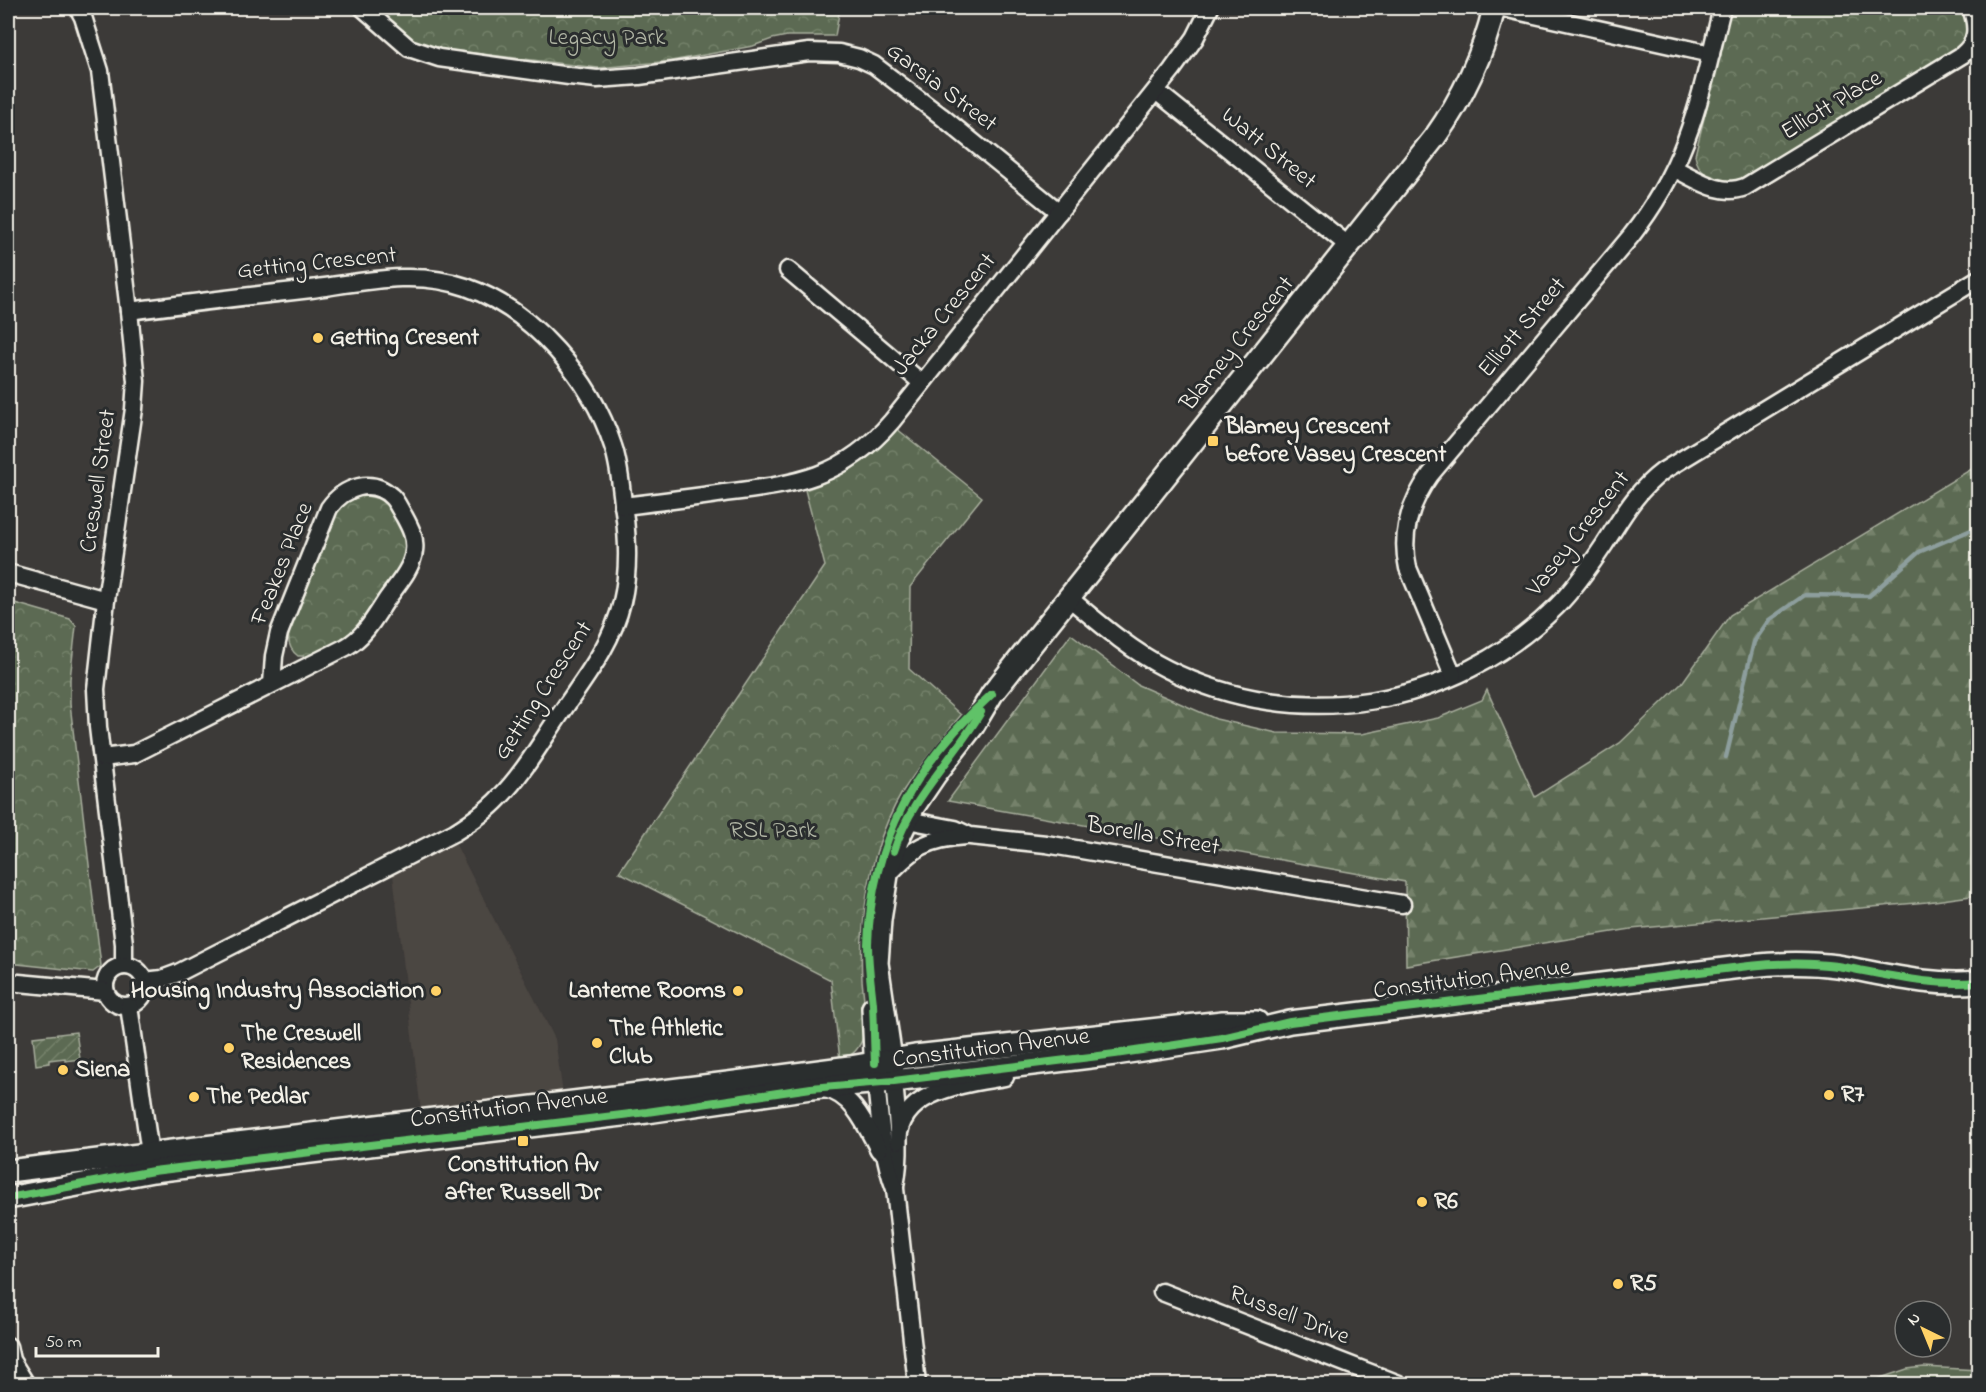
<svg xmlns="http://www.w3.org/2000/svg" width="1986" height="1392" font-family="'Indie Flower',sans-serif">
	<style>
		.built { fill: #4c4642 }
		.grass { fill: #5c6b52; stroke: #a8ae9d; stroke-width: 1.5 }
		.forest { fill: url(#forest-firs); stroke: #a8ae9d; stroke-width: 1.5 }
		.park { fill: url(#park-crowns); stroke: #a8ae9d; stroke-width: 1.5 }
		.garden { fill: url(#garden-furrows); stroke: #a8ae9d; stroke-width: 1.5 }
		.lines { fill: none; stroke-linecap: round; stroke-linejoin: round }
		.stream { stroke: #8d9e9d; stroke-width: 4.5 }
		.minor-casing { stroke: #f4f1e8; stroke-width: 21 }
		.tertiary-casing { stroke: #f4f1e8; stroke-width: 26 }
		.minor { stroke: #2a2d2e; stroke-width: 16 }
		.tertiary { stroke: #2a2d2e; stroke-width: 21 }
		.cycleway-casing { stroke: #2a2d2e; stroke-width: 11 }
		.cycleway { stroke: #61c268; stroke-width: 8 }
		.poi-dot { fill: #ffd166; stroke: #2a2d2e; stroke-width: 2 }
		.labels { text-anchor: middle; dominant-baseline: central; stroke-width: 6; stroke-linejoin: round; paint-order: stroke }
		.park-label { font-size: 24px; fill: #b0b5a4; stroke: #2a2d2e }
		.street-label { font-size: 24px; fill: #f4f1e8; stroke: #2a2d2e }
		.poi-label { font-size: 24px; font-weight: bold; fill: #f4f1e8; stroke: #2a2d2e; text-anchor: start }
	</style>
	<defs>
		<pattern id="forest-firs" width="22" height="20" patternUnits="userSpaceOnUse" patternTransform="scale(1.5)"><rect width="22" height="20" fill="#5c6b52"/><path d="M5 1l3.5 6h-7zM16 11l3.5 6h-7z" fill="#74816b"/></pattern>
		<pattern id="park-crowns" width="20" height="18" patternUnits="userSpaceOnUse" patternTransform="scale(1.5)"><rect width="20" height="18" fill="#5c6b52"/><path d="M2 6a3 3 0 1 1 6 0M12 15a3 3 0 1 1 6 0" fill="none" stroke="#74816b"/></pattern>
		<pattern id="garden-furrows" width="10" height="10" patternUnits="userSpaceOnUse" patternTransform="scale(1.5)"><rect width="10" height="10" fill="#5c6b52"/><path d="M-1 1l2-2M0 10L10 0M9 11l2-2" fill="none" stroke="#74816b"/></pattern>
	</defs>
	<rect width="100%" height="100%" fill="#3c3a38"/>
	<filter id="ink" filterUnits="userSpaceOnUse"><feTurbulence type="fractalNoise" baseFrequency=".0167" numOctaves="2"/><feDisplacementMap in="SourceGraphic" scale="12" xChannelSelector="R" yChannelSelector="G"/><feConvolveMatrix kernelMatrix="1 2 1 2 8 2 1 2 1" color-interpolation-filters="sRGB"/></filter>
	<g filter="url(#ink)">
		<polygon class="built" points="455,843 555,1039 563,1094 421,1112 393,874"/>
		<polygon class="grass" points="1924,1367 1978,1370 1978,1384 1863,1384 1907,1369"/>
		<polygon class="forest" points="1978,465 1978,895 1927,902 1631,929 1406,965 1405,882 948,801 1071,634 1138,685 1216,719 1277,733 1362,734 1438,718 1482,700 1487,690 1535,797 1620,743 1682,683 1730,615"/>
		<g class="park">
			<polygon points="373,8 840,8 835,36 787,36 772,39 753,46 671,61 598,68 425,47 409,40"/>
			<path d="M1731 8H1964C1969 23 1969 34 1961 47L1746 178C1742 180 1736 183 1731 184 1714 185 1697 171 1695 155Z"/>
			<path d="M897 429 982 497 910 587 909 669 961 715C941 740 920 764 903 791 879 831 867 879 863 926 861 944 861 962 862 980 864 1007 875 1050 840 1060L831 980 619 872 825 566 805 490C841 478 872 458 897 429Z"/>
			<path d="M361 495 381 499 390 507 407 543V551L404 561 362 624 348 637 311 656H298C287 648 287 636 291 624L338 510 352 497Z"/>
			<polygon points="8,601 70,619 76,626 70,679 70,704 101,966 93,972 8,963"/>
		</g>
		<polygon class="garden" points="76,1032 80,1059 65,1061 65,1058 49,1060 49,1063 36,1065 33,1037"/>
		<g class="lines">
			<polyline class="stream" points="1726,757 1754,642 1769,620 1805,595 1869,596 1919,552 1976,528"/>
			<g class="minor-casing">
				<g id="minor">
					<polyline points="78,8 83,17 100,71 129,311 136,381 134,409 106,600 96,689 98,727 124,944 124,966"/>
					<polyline points="363,8 409,48 439,58 569,76 597,79 639,76 809,52 839,53 859,58 874,65 941,116 1059,212"/>
					<polyline points="1503,8 1711,54"/>
					<polyline points="1156,91 1349,246"/>
					<path d="M1675 169C1697 179 1720 197 1745 187L1962 55C1978 42 1978 27 1971 8"/>
					<polyline points="788,270 922,383"/>
					<path d="M129 311C190 303 250 296 311 289 362 282 416 269 466 287 533 310 592 380 613 446 620 466 621 489 624 511 628 541 629 572 622 602 612 645 583 680 559 716 540 744 523 774 499 798 486 812 471 822 455 832L178 973 162 979 144 981"/>
					<path d="M623 506C657 502 690 498 724 493 796 484 842 479 892 421L1172 70 1195 38 1210 8"/>
					<polyline points="8,573 106,600"/>
					<path d="M1068 597C1099 623 1131 651 1167 669 1297 734 1454 709 1557 606 1575 588 1590 566 1604 545 1622 517 1636 491 1663 471L1978 279"/>
					<path d="M1453 675 1408 568C1400 534 1410 503 1430 475L1631 236C1690 161 1700 97 1722 8"/>
					<path d="M102 758 134 754 346 647C364 637 374 619 385 602 395 587 412 570 414 551 416 538 410 527 404 516 400 510 397 502 392 497 372 477 344 487 329 508L279 633 274 656 272 684"/>
					<polyline points="907,820 955,829 970,836 1046,844 1402,904"/>
					<path d="M888 875C914 847 927 839 966 836"/>
					<circle cx="125" cy="986" r="20"/>
					<polyline points="8,982 105,991"/>
					<polyline points="129,1006 150,1154"/>
					<path d="M894 1081C897 1116 902 1152 895 1186"/>
					<path d="M876 1083C880 1120 882 1155 895 1189L917 1384"/>
					<path d="M825 1089C853 1094 866 1126 879 1150"/>
					<path d="M898 1141C900 1089 967 1084 1005 1077"/>
					<polyline points="1162,1292 1399,1384"/>
					<polyline points="8,1346 11,1360 26,1384"/>
				</g>
			</g>
			<g class="tertiary-casing">
				<g id="tertiary">
					<polyline points="873,1008 876,1076"/>
					<path d="M893 1073 877 963 880 920 887 875 897 841 914 806 935 775 973 726 992 694 1435 137C1462 99 1484 53 1494 8"/>
					<polyline points="8,1171 728,1083 850,1067 915,1056 1223,1022 1257,1022"/>
					<path d="M8 1198 153 1171 647 1112 811 1088 894 1081 1115 1054 1222 1038 1290 1022 1749 966C1778 963 1808 962 1837 966 1884 974 1930 987 1978 982"/>
				</g>
			</g>
			<use href="#minor" class="minor"/>
			<use href="#tertiary" class="tertiary"/>
			<g class="cycleway-casing">
				<g id="cycleway">
					<path d="M894 851C911 797 953 760 981 712"/>
					<path d="M875 1063C874 1043 874 1023 873 1004 871 984 868 965 868 944 871 840 916 763 992 694"/>
					<path d="M8 1198 153 1171 647 1112 811 1088 894 1081 1115 1054 1222 1038 1290 1022 1749 966C1778 963 1808 962 1837 966 1884 974 1930 987 1978 982"/>
				</g>
			</g>
			<use href="#cycleway" class="cycleway"/>
		</g>
	</g>
	<g class="poi-dot">
		<circle cx="318" cy="338" r="6"/>
		<rect x="1207" y="435" width="12" height="12" rx="3"/>
		<circle cx="436" cy="991" r="6"/>
		<circle cx="738" cy="991" r="6"/>
		<circle cx="597" cy="1043" r="6"/>
		<circle cx="229" cy="1048" r="6"/>
		<circle cx="63" cy="1070" r="6"/>
		<circle cx="1829" cy="1095" r="6"/>
		<circle cx="194" cy="1097" r="6"/>
		<rect x="517" y="1135" width="12" height="12" rx="3"/>
		<circle cx="1422" cy="1202" r="6"/>
		<circle cx="1618" cy="1284" r="6"/>
	</g>
	<g class="labels">
		<g class="park-label">
			<text x="607" y="38">Legacy Park</text>
			<text x="773" y="831">RSL Park</text>
		</g>
		<g class="street-label">
			<text transform="translate(941 88) rotate(37)">Garsia Street</text>
			<text transform="translate(1832 106) rotate(-31)">Elliott Place</text>
			<text transform="translate(1268 149) rotate(39)">Watt Street</text>
			<text transform="translate(317 264) rotate(-6)">Getting Crescent</text>
			<text transform="translate(945 315) rotate(-51)">Jacka Crescent</text>
			<text transform="translate(1523 328) rotate(-50)">Elliott Street</text>
			<text transform="translate(1238 344) rotate(-51)">Blamey Crescent</text>
			<text transform="translate(99 481) rotate(-82)">Creswell Street</text>
			<text transform="translate(1579 534) rotate(-52)">Vasey Crescent</text>
			<text transform="translate(283 564) rotate(-68)">Feakes Place</text>
			<text transform="translate(544 691) rotate(-57)">Getting Crescent</text>
			<text transform="translate(1153 837) rotate(10)">Borella Street</text>
			<text transform="translate(1472 980) rotate(-7)">Constitution Avenue</text>
			<text transform="translate(991 1049) rotate(-7)">Constitution Avenue</text>
			<text transform="translate(509 1109) rotate(-7)">Constitution Avenue</text>
			<text transform="translate(1289 1316) rotate(21)">Russell Drive</text>
		</g>
		<g class="poi-label">
			<text x="330" y="338">Getting Cresent</text>
			<text x="1225" y="427">Blamey Crescent<tspan x="1225" dy="28">before Vasey Crescent</tspan></text>
			<text x="424" y="991" text-anchor="end">Housing Industry Association</text>
			<text x="726" y="991" text-anchor="end">Lanterne Rooms</text>
			<text x="609" y="1029">The Athletic<tspan x="609" dy="28">Club</tspan></text>
			<text x="241" y="1034">The Creswell<tspan x="241" dy="28">Residences</tspan></text>
			<text x="75" y="1070">Siena</text>
			<text x="1841" y="1095">R7</text>
			<text x="206" y="1097">The Pedlar</text>
			<text x="523" y="1165" text-anchor="middle">Constitution Av<tspan x="523" dy="28">after Russell Dr</tspan></text>
			<text x="1434" y="1202">R6</text>
			<text x="1630" y="1284">R5</text>
		</g>
	</g>
	<rect width="1986" height="1392" fill="none" stroke="#2a2d2e" stroke-width="30"/>
	<rect x="15" y="15" width="1956" height="1362" fill="none" stroke="#f4f1e8" stroke-width="2" filter="url(#ink)"/>
	<g transform="translate(1923 1329) rotate(317)"><circle r="28" fill="#2a2d2e" stroke="#7b7b78" stroke-width="1.5"/>
	<path d="M0-4.5L10 22L0 15L-10 22Z" fill="#ffd166"/>
	<text y="-9" font-size="16" font-weight="bold" text-anchor="middle" fill="#f4f1e8">N</text>
	</g>
	<path d="M36 1347v9h122v-9" fill="none" stroke="#f4f1e8" stroke-width="3"/>
	<text x="45" y="1347" font-size="18" fill="#f4f1e8" stroke="#2a2d2e" stroke-width="4.5" paint-order="stroke">50 m</text>
</svg>
